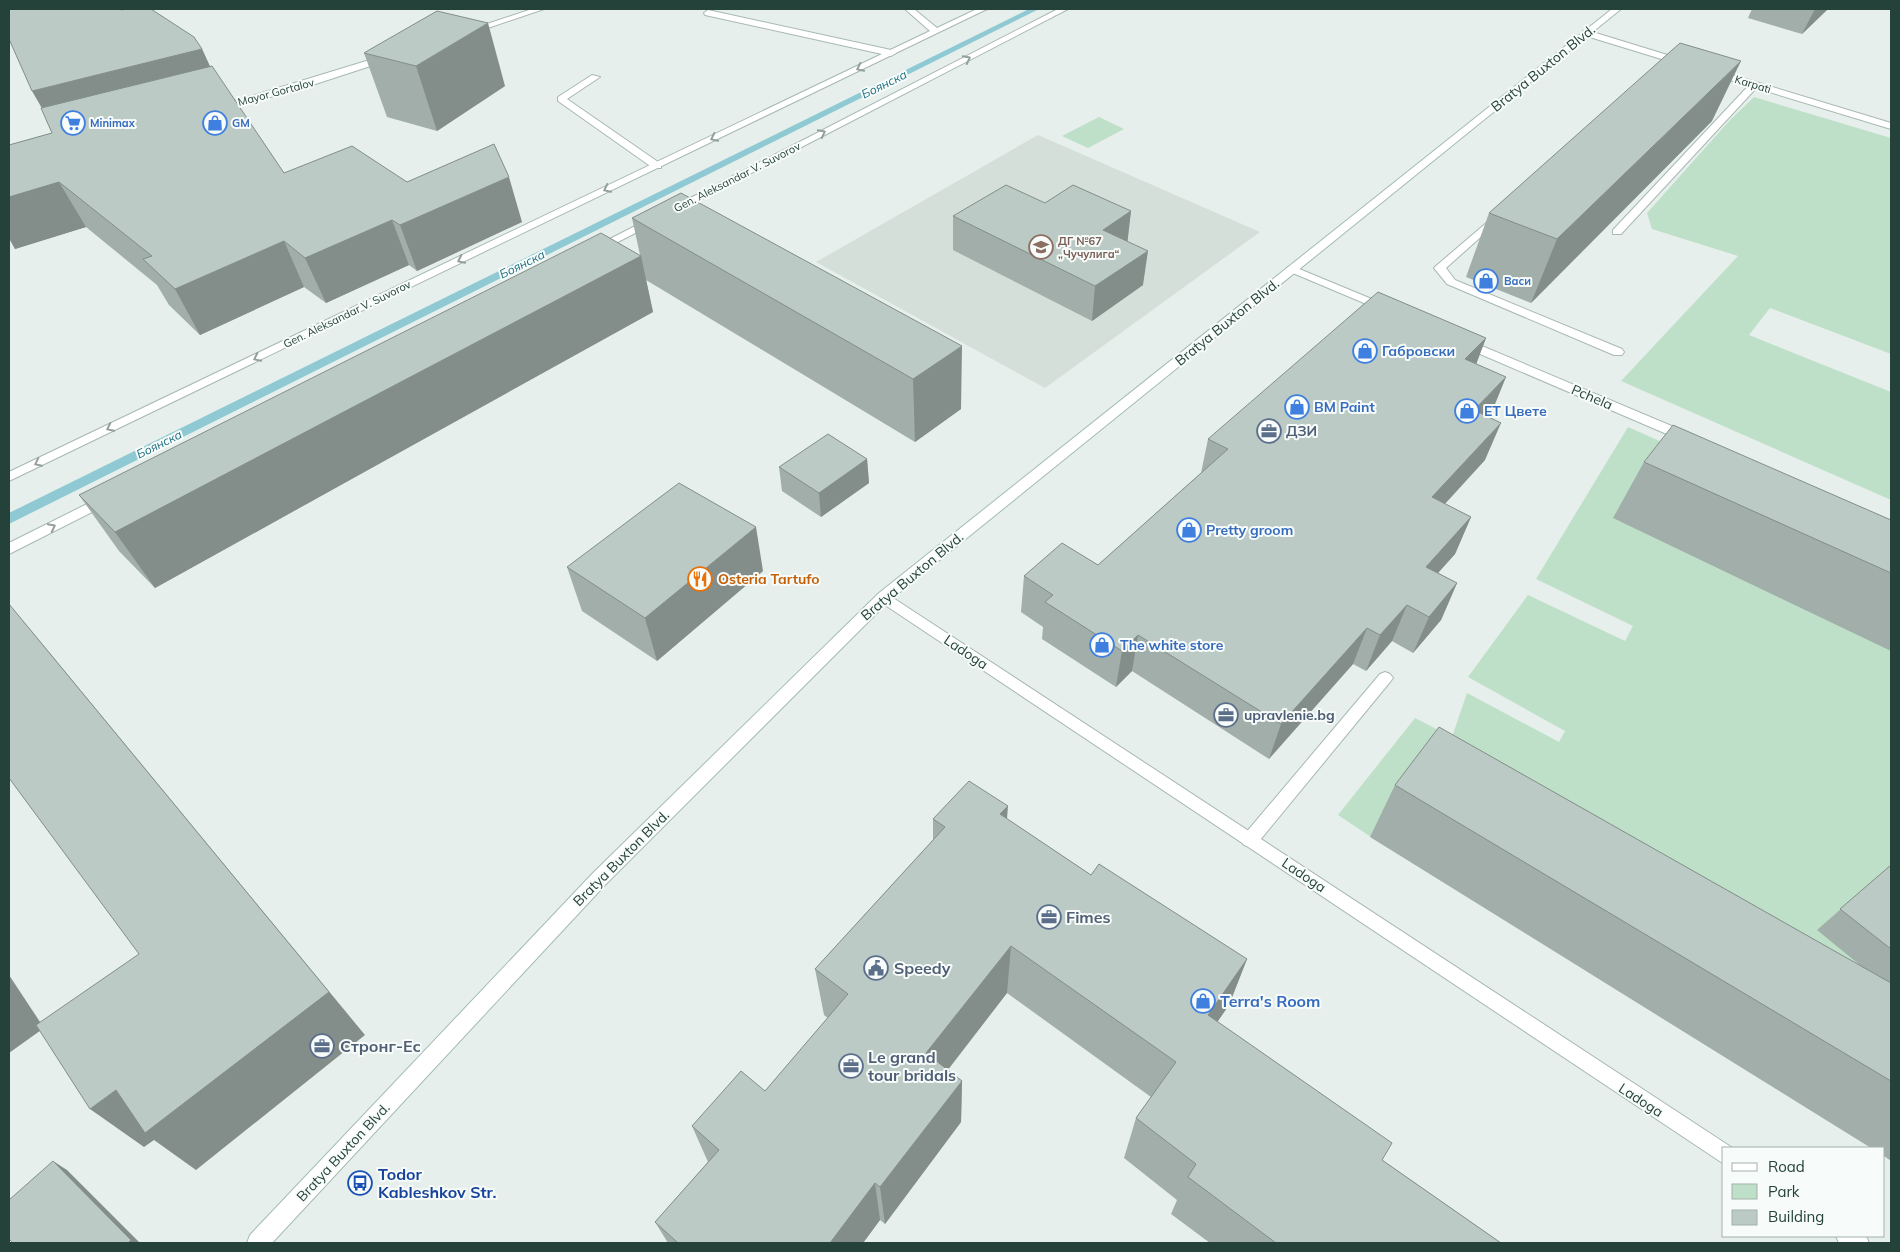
<svg xmlns="http://www.w3.org/2000/svg" width="1900" height="1252" font-family="Mulish,sans-serif">
	<style>
		.built { fill: #d4dfda }
		.green { fill: #bfe0c8 }
		.lines { fill: none; stroke-linecap: round; stroke-linejoin: round }
		.stream { fill: #8ec9d4; fill-rule: evenodd }
		.lane-casing { stroke: #a8b8b2; stroke-width: 2 }
		.street-casing { stroke: #a8b8b2; stroke-width: 2 }
		.secondary-casing { stroke: #a4bbb3; stroke-width: 2 }
		.lane { fill: #fff; fill-rule: evenodd }
		.street { fill: #fff; fill-rule: evenodd }
		.secondary { fill: #fff; fill-rule: evenodd }
		.wall { fill: #a1aea9 }
		.shaded-wall { fill: #838d89 }
		.building { fill: #bbcac4; stroke: #838d89 }
		.oneway { stroke: #92a09c }
		.labels { text-anchor: middle; dominant-baseline: central; stroke-width: 4; stroke-linejoin: round; paint-order: stroke }
		.far-street-label { font-size: 11px; fill: #24423a; stroke: #f7fbf9 }
		.far-shop-label { font-size: 11px; font-weight: bold; fill: #366cbe; stroke: #f7fbf9; text-anchor: start }
		.far-education-label { font-size: 11px; font-weight: bold; fill: #785e54; stroke: #f7fbf9; text-anchor: start }
		.far-water-label { font-size: 12px; font-style: italic; fill: #1c6f80; stroke: #f7fbf9 }
		.street-label { font-size: 14px; fill: #24423a; stroke: #f7fbf9 }
		.shop-label { font-size: 14px; font-weight: bold; fill: #366cbe; stroke: #f7fbf9; text-anchor: start }
		.service-label { font-size: 14px; font-weight: bold; fill: #4e5e75; stroke: #f7fbf9; text-anchor: start }
		.food-label { font-size: 14px; font-weight: bold; fill: #c56008; stroke: #f7fbf9; text-anchor: start }
		.near-service-label { font-size: 16px; font-weight: bold; fill: #4e5e75; stroke: #f7fbf9; text-anchor: start }
		.near-shop-label { font-size: 16px; font-weight: bold; fill: #366cbe; stroke: #f7fbf9; text-anchor: start }
		.near-transit-label { font-size: 16px; font-weight: bold; fill: #164399; stroke: #f7fbf9; text-anchor: start }
	</style>
	<rect width="100%" height="100%" fill="#e6efeb"/>
	<polygon class="built" points="1038,135 1260,232 1045,388 816,262"/>
	<g class="green">
		<polygon points="1754,97 1891,138 1891,354 1770,308 1749,335 1891,392 1891,500 1621,381 1738,256 1652,229 1647,213 1730,120"/>
		<polygon points="1099,117 1124,129 1088,148 1062,136"/>
		<polygon points="1628,427 1891,544 1891,990 1412,780 1371,837 1338,815 1415,718 1452,737 1467,693 1559,742 1565,731 1468,677 1528,595 1625,641 1633,626 1536,579"/>
	</g>
	<g class="lines">
		<polygon class="stream" points="1029,9 1039,9 9,524 9,513"/>
		<g class="lane-casing">
			<g id="lane">
				<polygon points="708,10 891,50 896,53 891,56 705,15 704,13"/>
				<polygon points="592,75 600,77 567,99 661,164 661,168 653,168 558,101 558,97"/>
				<polygon points="1752,82 1760,84 1621,234 1613,234 1613,230"/>
				<polygon points="1498,213 1503,216 1502,218 1446,268 1455,280 1622,349 1624,352 1622,355 1614,355 1447,284 1434,268 1436,266"/>
				<polygon points="1385,672 1390,674 1393,678 1390,682 1256,845 1250,847 1244,845 1241,840 1244,835 1380,674"/>
			</g>
		</g>
		<g class="street-casing">
			<g id="street">
				<polygon points="532,9 544,9 473,33 466,31"/>
				<polygon points="905,9 914,9 937,28 977,9 987,9 9,481 9,472 930,31"/>
				<polygon points="1058,9 1068,9 680,210 672,210 671,208"/>
				<polygon points="1586,30 1687,61 1689,63 1681,65 1583,35 1583,31"/>
				<polygon points="386,55 391,58 389,60 297,90 217,111 212,108"/>
				<polygon points="1713,69 1891,123 1891,129 1710,74 1710,70"/>
				<polygon points="651,218 656,221 655,223 600,251 592,251 590,249"/>
				<polygon points="1292,266 1391,307 1393,309 1391,311 1383,311 1288,271 1288,267"/>
				<polygon points="1463,338 1693,435 1695,438 1688,442 1683,441 1459,345 1457,342 1459,339"/>
				<polygon points="105,495 110,497 112,500 110,503 9,554 9,543"/>
				<polygon points="884,592 1731,1147 1724,1148 1724,1164 879,601 877,597 879,593"/>
				<polygon points="1836,1236 1866,1236 1869,1243 1839,1243"/>
			</g>
		</g>
		<g class="secondary-casing">
			<polygon id="secondary" points="1612,9 1621,9 889,601 605,885 272,1243 247,1243 250,1235 593,873 879,593"/>
		</g>
		<use href="#lane" class="lane"/>
		<use href="#street" class="street"/>
		<use href="#secondary" class="secondary"/>
	</g>
	<g class="wall">
		<polygon points="1752,9 1828,9 1802,34 1748,18"/>
		<polygon points="121,10 202,49 210,67 284,173 407,182 522,222 417,271 409,265 326,303 304,287 200,335 169,305 157,285 86,227 15,249 9,238 9,145 52,133"/>
		<polygon points="364,53 505,86 437,131 387,117"/>
		<polygon points="1712,121 1531,303 1466,277 1489,213"/>
		<polygon points="681,193 961,409 915,442 646,280 653,312 155,588 119,551 79,495 640,255 632,218"/>
		<polygon points="1045,203 1131,211 1127,241 1143,285 1092,321 953,250 953,216"/>
		<polygon points="1486,338 1476,364 1491,414 1488,417 1485,460 1445,504 1471,517 1455,554 1438,573 1457,583 1441,620 1413,653 1392,641 1366,671 1353,664 1269,759 1132,671 1116,687 1042,639 1043,627 1021,612 1024,576 1098,565 1201,473 1208,439"/>
		<polygon points="867,459 869,483 821,517 782,491 779,467"/>
		<polygon points="1644,462 1891,520 1891,651 1613,518"/>
		<polygon points="567,567 763,571 657,661 582,611"/>
		<polygon points="1395,785 1861,966 1817,930 1891,865 1891,1161 1884,1156 1884,1148 1871,1148 1370,837"/>
		<polygon points="933,819 1007,819 1091,875 1247,959 1229,1005 1217,1022 1382,1160 1501,1243 1210,1243 1171,1214 1177,1200 1124,1158 1136,1118 1151,1097 1007,993 948,1070 962,1081 961,1122 885,1224 880,1220 863,1243 668,1243 655,1222 708,1162 692,1126 765,1091 828,1018 824,1015 815,969 933,840"/>
	</g>
	<g class="shaded-wall">
		<polygon points="1815,9 1828,9 1802,34"/>
		<polygon points="488,23 505,86 437,131 416,66"/>
		<polygon points="202,49 226,101 62,143 32,91"/>
		<polygon points="1741,61 1712,121 1531,303 1557,239"/>
		<polygon points="509,177 522,222 417,271 400,225"/>
		<polygon points="59,182 86,227 15,249 9,238 9,197"/>
		<polygon points="1131,211 1127,246 1103,230"/>
		<polygon points="392,220 409,265 326,303 305,258"/>
		<polygon points="284,241 304,287 200,335 175,289"/>
		<polygon points="1148,251 1143,285 1092,321 1095,286"/>
		<polygon points="641,256 653,312 155,588 115,532"/>
		<polygon points="1486,338 1472,375 1465,359"/>
		<polygon points="962,346 961,409 915,442 913,379"/>
		<polygon points="1506,377 1491,414 1459,448 1474,410"/>
		<polygon points="1501,423 1485,460 1417,534 1432,497"/>
		<polygon points="867,459 869,483 821,517 819,493"/>
		<polygon points="1471,517 1455,554 1411,603 1426,567"/>
		<polygon points="756,527 763,571 657,661 645,618"/>
		<polygon points="1457,583 1441,620 1413,653 1429,617"/>
		<polygon points="9,604 49,652 365,1035 196,1170 154,1140 144,1147 90,1109 116,1090 329,992"/>
		<polygon points="1407,605 1392,641 1366,671 1380,635"/>
		<polygon points="1367,628 1353,664 1269,759 1281,724"/>
		<polygon points="1138,635 1132,671 1116,687 1122,651"/>
		<polygon points="1008,806 1004,857 1000,814"/>
		<polygon points="1011,946 1007,993 928,1095 926,1053"/>
		<polygon points="1247,959 1229,1005 1192,1059 1208,1015"/>
		<polygon points="9,975 44,1028 9,1053"/>
		<polygon points="962,1081 961,1122 885,1224 880,1187"/>
		<polygon points="53,1161 67,1170 140,1243 128,1243"/>
		<polygon points="875,1183 880,1220 863,1243 830,1243"/>
	</g>
	<g class="building">
		<polygon points="9,9 120,9 121,10 127,9 151,9 194,37 202,49 32,91 9,39"/>
		<polygon points="437,11 488,23 416,66 364,53 369,50"/>
		<polygon points="1680,43 1741,61 1557,239 1489,213"/>
		<polygon points="212,66 284,173 352,146 407,182 494,144 509,177 400,225 392,220 305,258 284,241 175,289 143,259 152,256 59,182 9,197 9,145 52,133 41,108"/>
		<polygon points="1006,185 1045,203 1073,185 1131,211 1103,230 1148,251 1095,286 953,216"/>
		<polygon points="681,193 962,346 913,379 632,218"/>
		<polygon points="601,233 641,256 115,532 79,495"/>
		<polygon points="1378,292 1486,338 1465,359 1506,377 1474,410 1501,423 1432,497 1471,517 1426,567 1457,583 1429,617 1407,605 1380,635 1367,628 1281,724 1138,635 1122,651 1045,602 1053,595 1024,576 1062,543 1098,565 1228,449 1208,439"/>
		<polygon points="1673,425 1891,520 1891,573 1644,462"/>
		<polygon points="828,434 867,459 819,493 779,467"/>
		<polygon points="679,483 756,527 645,618 567,567"/>
		<polygon points="9,604 329,992 145,1133 116,1090 90,1109 36,1025 139,954 9,778"/>
		<polygon points="1439,727 1891,983 1891,1081 1395,785"/>
		<polygon points="969,781 1008,806 1000,814 1091,875 1099,864 1247,959 1208,1015 1392,1143 1382,1160 1501,1243 1276,1243 1188,1177 1196,1164 1136,1118 1176,1062 1011,946 926,1053 962,1081 880,1187 875,1183 830,1243 678,1243 655,1222 719,1150 692,1126 741,1071 765,1091 848,994 815,969 945,827 933,819"/>
		<polygon points="1891,865 1891,949 1840,909"/>
		<polygon points="53,1161 131,1240 128,1243 13,1243 9,1239 9,1200"/>
	</g>
	<defs><path id="oneway-chevron" d="M-2-3.5L2.5 0L-2 3.5" fill="none" stroke-width="1.6" stroke-linecap="round" stroke-linejoin="round" transform="scale(1.25)"/></defs>
	<g class="oneway">
		<use href="#oneway-chevron" transform="translate(967 59) rotate(-27)"/>
		<use href="#oneway-chevron" transform="translate(860 68) rotate(154)"/>
		<use href="#oneway-chevron" transform="translate(822 133) rotate(-27)"/>
		<use href="#oneway-chevron" transform="translate(714 138) rotate(154)"/>
		<use href="#oneway-chevron" transform="translate(607 189) rotate(154)"/>
		<use href="#oneway-chevron" transform="translate(461 260) rotate(154)"/>
		<use href="#oneway-chevron" transform="translate(257 358) rotate(154)"/>
		<use href="#oneway-chevron" transform="translate(110 428) rotate(154)"/>
		<use href="#oneway-chevron" transform="translate(38 463) rotate(154)"/>
		<use href="#oneway-chevron" transform="translate(52 527) rotate(-27)"/>
	</g>
	<defs>
		<g id="supermarket-ring" transform="scale(1.25)"><circle r="9.5" fill="#f7fbf9" stroke="#3f7fe0" stroke-width="1.5"/><path d="M-6-5.5h2.5l.6 2H6L4.5 2H-2.5L-4.4-4H-6ZM-1.5 3.2a1.3 1.3 0 1 0 .1 0ZM3 3.2a1.3 1.3 0 1 0 .1 0Z" fill="#3f7fe0"/></g>
		<g id="shop-ring" transform="scale(1.25)"><circle r="9.5" fill="#f7fbf9" stroke="#3f7fe0" stroke-width="1.5"/><path d="M-5-2.5h2.3a2.7 3.5 0 0 1 5.4 0H5L5.5 6h-11ZM-1.5-2.5h3a1.5 2.3 0 0 0-3 0Z" fill="#3f7fe0"/></g>
		<g id="school-ring" transform="scale(1.25)"><circle r="9.5" fill="#f7fbf9" stroke="#8d6e63" stroke-width="1.5"/><path d="M0-5L7-2L0 1L-7-2ZM-4 1L0 2.5L4 1V4Q0 6-4 4Z" fill="#8d6e63"/></g>
		<g id="office-ring" transform="scale(1.25)"><circle r="9.5" fill="#f7fbf9" stroke="#5c6f8a" stroke-width="1.5"/><path d="M-6-3h4V-5.5h4V-3h4V5H-6ZM-1-4.5V-3h2v-1.5ZM-6 0V1H6V0Z" fill="#5c6f8a"/></g>
		<g id="restaurant-ring" transform="scale(1.25)"><circle r="9.5" fill="#f7fbf9" stroke="#e8710a" stroke-width="1.5"/><path d="M-5-6h1v4h1v-4h1v4h1v-4h1v5L-1.5 .5V6h-2V.5L-5-1ZM5-6V6H3V1.5H1.5Q1.5-4 5-6Z" fill="#e8710a"/></g>
		<g id="civic-ring" transform="scale(1.25)"><circle r="9.5" fill="#f7fbf9" stroke="#5c6f8a" stroke-width="1.5"/><path d="M-.6-6.5H3V-4.5H.6V-3L4-1V1h2V6H-6V1h2V-1L-.6-3ZM-1.2 2.5V6h2.4V2.5Z" fill="#5c6f8a"/></g>
		<g id="bus-ring" transform="scale(1.25)"><circle r="9.5" fill="#f7fbf9" stroke="#1a4fb4" stroke-width="1.5"/><path d="M-5-6H5V4H4V6H2V4H-2V6H-4V4H-5ZM-3.5-4V0h7V-4ZM-3.5 1.2v1.5H-2V1.2ZM2 1.2v1.5H3.5V1.2Z" fill="#1a4fb4"/></g>
	</defs>
	<g fill-rule="evenodd">
		<use href="#supermarket-ring" x="73" y="123"/>
		<use href="#shop-ring" x="215" y="123"/>
		<use href="#school-ring" x="1041" y="247"/>
		<use href="#shop-ring" x="1486" y="281"/>
		<use href="#shop-ring" x="1365" y="351"/>
		<use href="#shop-ring" x="1297" y="407"/>
		<use href="#shop-ring" x="1467" y="411"/>
		<use href="#office-ring" x="1269" y="431"/>
		<use href="#shop-ring" x="1189" y="530"/>
		<use href="#restaurant-ring" x="700" y="579"/>
		<use href="#shop-ring" x="1102" y="645"/>
		<use href="#office-ring" x="1226" y="715"/>
		<use href="#office-ring" x="1049" y="917"/>
		<use href="#civic-ring" x="876" y="968"/>
		<use href="#shop-ring" x="1203" y="1001"/>
		<use href="#office-ring" x="322" y="1046"/>
		<use href="#office-ring" x="851" y="1066"/>
		<use href="#bus-ring" x="360" y="1183"/>
	</g>
	<g class="labels">
		<g class="far-street-label">
			<text transform="translate(1753 84) rotate(17)">Karpati</text>
			<text transform="translate(276 92) rotate(-15)">Mayor Gortalov</text>
			<text transform="translate(737 177) rotate(-27)">Gen. Aleksandar V. Suvorov</text>
			<text transform="translate(347 314) rotate(-26)">Gen. Aleksandar V. Suvorov</text>
		</g>
		<g class="far-shop-label">
			<text x="90" y="123">Minimax</text>
			<text x="232" y="123">GM</text>
			<text x="1504" y="281">Васи</text>
		</g>
		<g class="far-education-label">
			<text x="1058" y="241">ДГ №67<tspan x="1058" dy="13">„Чучулига“</tspan></text>
		</g>
		<g class="far-water-label">
			<text transform="translate(884 84) rotate(-26)">Боянска</text>
			<text transform="translate(522 264) rotate(-26)">Боянска</text>
			<text transform="translate(159 444) rotate(-26)">Боянска</text>
		</g>
		<g class="street-label">
			<text transform="translate(1543 68) rotate(-39)">Bratya Buxton Blvd.</text>
			<text transform="translate(1227 322) rotate(-39)">Bratya Buxton Blvd.</text>
			<text transform="translate(1592 397) rotate(23)">Pchela</text>
			<text transform="translate(912 576) rotate(-40)">Bratya Buxton Blvd.</text>
			<text transform="translate(966 652) rotate(34)">Ladoga</text>
			<text transform="translate(621 858) rotate(-45)">Bratya Buxton Blvd.</text>
			<text transform="translate(1304 875) rotate(34)">Ladoga</text>
			<text transform="translate(1641 1100) rotate(33)">Ladoga</text>
			<text transform="translate(343 1152) rotate(-47)">Bratya Buxton Blvd.</text>
		</g>
		<g class="shop-label">
			<text x="1382" y="351">Габровски</text>
			<text x="1314" y="407">BM Paint</text>
			<text x="1484" y="411">ЕТ Цвете</text>
			<text x="1206" y="530">Pretty groom</text>
			<text x="1120" y="645">The white store</text>
		</g>
		<g class="service-label">
			<text x="1286" y="431">ДЗИ</text>
			<text x="1244" y="715">upravlenie.bg</text>
		</g>
		<g class="food-label">
			<text x="718" y="579">Osteria Tartufo</text>
		</g>
		<g class="near-service-label">
			<text x="1066" y="917">Fimes</text>
			<text x="894" y="968">Speedy</text>
			<text x="340" y="1046">Стронг-Ес</text>
			<text x="868" y="1057">Le grand<tspan x="868" dy="18">tour bridals</tspan></text>
		</g>
		<g class="near-shop-label">
			<text x="1220" y="1001">Terra's Room</text>
		</g>
		<g class="near-transit-label">
			<text x="378" y="1174">Todor<tspan x="378" dy="18">Kableshkov Str.</tspan></text>
		</g>
	</g>
	<rect width="1900" height="1252" fill="none" stroke="#24423a" stroke-width="20"/>
	<rect x="1722" y="1147" width="162" height="90" fill="#f7fbf9" stroke="#a3b1ad"/>
	<rect x="1732" y="1163" width="25" height="8" fill="#ffffff" stroke="#a3b1ad"/>
	<text x="1768" y="1172" font-size="15" fill="#24423a">Road</text>
	<rect x="1732" y="1184" width="25" height="15" fill="#bfe0c8" stroke="#a3b1ad"/>
	<text x="1768" y="1197" font-size="15" fill="#24423a">Park</text>
	<rect x="1732" y="1210" width="25" height="15" fill="#bbcac4" stroke="#a3b1ad"/>
	<text x="1768" y="1222" font-size="15" fill="#24423a">Building</text>
</svg>
